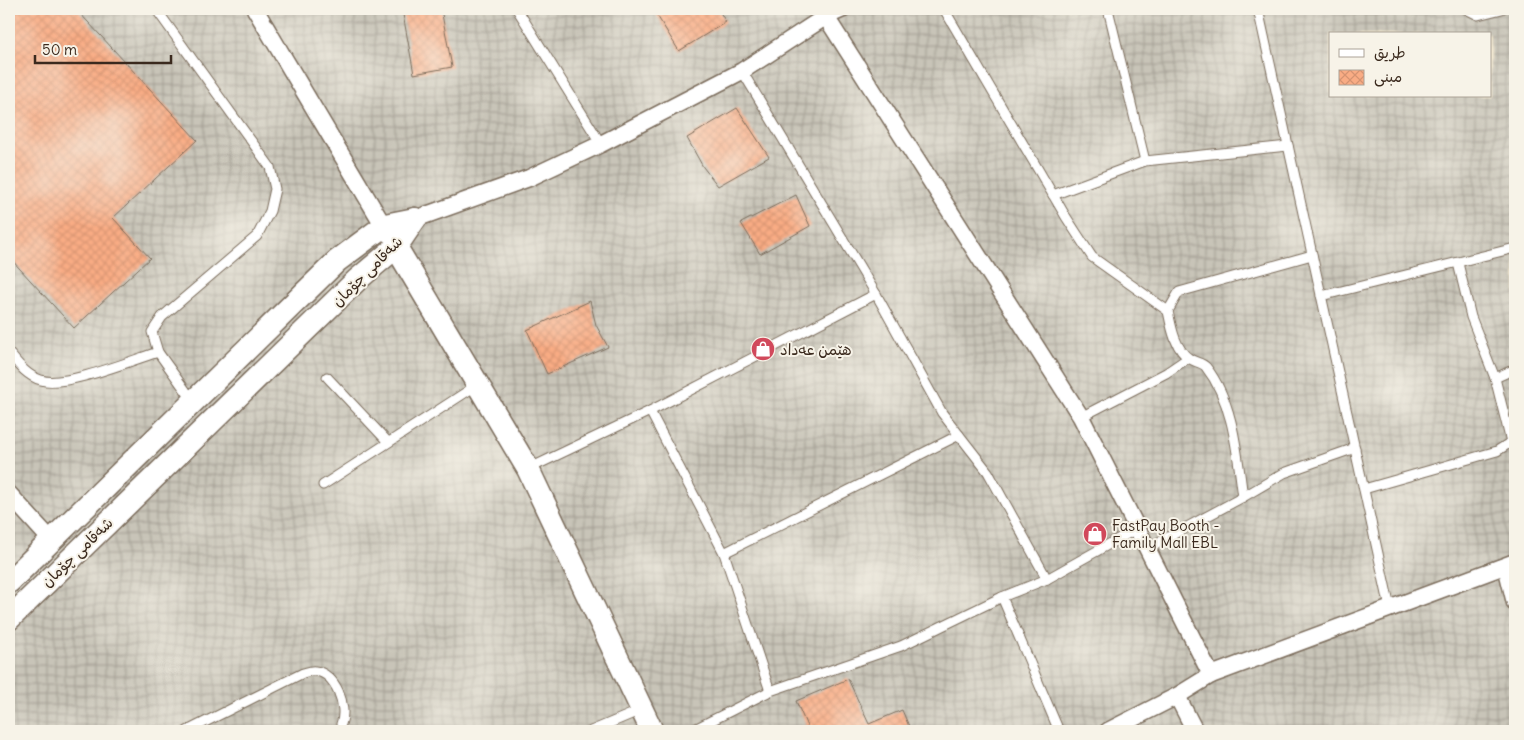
<svg xmlns="http://www.w3.org/2000/svg" width="1524" height="740" font-family="Delius,'Playpen Sans Arabic',sans-serif">
	<style>
		.industrial { fill: url(#industrial-grid); fill-rule: evenodd }
		.building { fill: url(#building-cross-hatch) }
		.lines { fill: none; stroke-linecap: round; stroke-linejoin: round }
		.lane-casing { stroke: #7b6c5b; stroke-width: 11 }
		.street-casing { stroke: #7b6c5b; stroke-width: 19 }
		.secondary-casing { stroke: #7b6c5b; stroke-width: 25 }
		.lane { stroke: #fff; stroke-width: 9 }
		.street { stroke: #fff; stroke-width: 16 }
		.secondary { stroke: #fff; stroke-width: 22 }
		.labels { text-anchor: middle; dominant-baseline: central; stroke-width: 4; stroke-linejoin: round; paint-order: stroke }
		.street-label { font-size: 15px; fill: #3b2a1e; stroke: #f7f3e8 }
		.poi-label { font-size: 15px; fill: #3b2a1e; stroke: #f7f3e8; text-anchor: start }
	</style>
	<defs>
		<pattern id="industrial-grid" width="8" height="8" patternUnits="userSpaceOnUse" patternTransform="scale(1.25)"><rect width="8" height="8" fill="#c8c4b8"/><path d="M0 4h8M4 0v8" fill="none" stroke="#a49f95"/></pattern>
		<pattern id="building-cross-hatch" width="8" height="8" patternUnits="userSpaceOnUse" patternTransform="scale(1.25)"><rect width="8" height="8" fill="#f9ac84"/><path d="M0 0l8 8M0 8l8-8" fill="none" stroke="#d69472"/></pattern>
	</defs>
	<rect width="100%" height="100%" fill="#f7f3e8"/>
	<filter id="ink" filterUnits="userSpaceOnUse"><feTurbulence type="fractalNoise" baseFrequency=".02" numOctaves="2"/><feDisplacementMap in="SourceGraphic" scale="10" xChannelSelector="R" yChannelSelector="G"/><feConvolveMatrix kernelMatrix="1 2 1 2 8 2 1 2 1" color-interpolation-filters="sRGB"/></filter>
	<filter id="wash" filterUnits="userSpaceOnUse"><feTurbulence type="fractalNoise" baseFrequency=".0096" numOctaves="4" result="noise"/><feDisplacementMap in="SourceGraphic" scale="20" xChannelSelector="R" yChannelSelector="G"/><feGaussianBlur stdDeviation="1.12" result="paint"/><feColorMatrix in="noise" values="0 0 0 0 0 0 0 0 0 0 0 0 0 0 0 0 0 1.4 0 .05"/><feComposite in="paint" operator="in"/></filter>
	<g filter="url(#wash)">
		<rect width="100%" height="100%" fill="#f1e6cd"/>
		<path class="industrial" d="M9 9H1515V731H9ZM1330 34H1490V96H1330Z"/>
		<g id="blocks">
			<g class="building">
				<polygon points="9,9 76,9 197,140 113,218 150,258 74,328 9,257"/>
				<polygon points="402,9 441,9 452,67 414,74"/>
				<polygon points="653,9 718,9 726,22 679,51"/>
				<polygon points="737,108 769,157 718,186 703,167 687,138"/>
				<polygon points="796,195 810,226 760,254 741,223"/>
				<polygon points="590,301 596,325 608,347 547,374 527,330"/>
				<polygon points="848,679 869,724 902,710 911,731 809,731 796,701"/>
			</g>
		</g>
	</g>
	<g filter="url(#ink)">
		<use href="#blocks" fill-opacity="0" stroke="#7b6c5b" stroke-width="1"/>
		<g class="lines">
			<g class="lane-casing">
				<g id="lane">
					<polyline points="156,9 270,167 275,189 270,211 257,236 162,317 152,332 158,352 193,401"/>
					<polyline points="517,9 601,144"/>
					<polyline points="944,9 1066,217 1092,257 1168,311"/>
					<polyline points="1108,9 1145,161"/>
					<polyline points="1258,9 1390,608"/>
					<polyline points="1466,9 1478,15 1502,9"/>
					<polyline points="742,71 876,294 942,413 988,472 1047,579"/>
					<polyline points="1053,195 1145,161 1288,146"/>
					<path d="M1312 255 1179 292 1168 311C1171 326 1175 350 1190 359 1195 362 1203 363 1206 367 1234 403 1237 454 1243 497L1284 473 1355 448"/>
					<polyline points="1458,263 1471,317 1495,378"/>
					<polyline points="1321,296 1515,248"/>
					<path d="M9 353C18 364 27 376 41 380 64 388 133 360 158 352"/>
					<polyline points="327,377 388,442"/>
					<polyline points="650,411 724,553 770,691"/>
					<polyline points="1081,417 1166,373 1188,358"/>
					<polyline points="528,469 650,411 876,294"/>
					<polyline points="323,485 477,385"/>
					<polyline points="1364,489 1497,451 1511,442 1495,378 1515,369"/>
					<polyline points="1146,549 1243,497"/>
					<polyline points="724,553 959,435"/>
					<path d="M187 731 303 673C307 672 312 670 315 671 336 673 348 707 341 724"/>
					<polyline points="591,731 641,710"/>
					<polyline points="691,731 770,691 901,646 1002,597"/>
					<polyline points="1059,731 1002,597 1047,579 1136,529"/>
				</g>
			</g>
			<g class="street-casing">
				<g id="street">
					<polyline points="255,9 389,235"/>
					<polyline points="821,9 1081,417 1211,675"/>
					<polyline points="415,219 529,178 601,144 742,71 825,17 843,9"/>
					<polyline points="9,494 51,540"/>
					<polyline points="1506,566 1515,603"/>
					<polyline points="1177,696 1195,731"/>
					<polyline points="1108,731 1177,696 1211,675 1515,562"/>
				</g>
			</g>
			<g class="secondary-casing">
				<g id="secondary">
					<polyline points="396,247 528,469 652,731"/>
					<polyline points="9,582 337,261 385,225 415,219"/>
					<polyline points="9,619 357,280 396,247 415,219"/>
				</g>
			</g>
			<use href="#lane" class="lane"/>
			<use href="#street" class="street"/>
			<use href="#secondary" class="secondary"/>
		</g>
	</g>
	<defs>
		<g id="shop-disc" transform="scale(1.25)"><circle r="9.5" fill="#d1495b" stroke="#f7f3e8"/><path d="M-5-2.5h2.3a2.7 3.5 0 0 1 5.4 0H5L5.5 6h-11ZM-1.5-2.5h3a1.5 2.3 0 0 0-3 0Z" fill="#fff"/></g>
	</defs>
	<g fill-rule="evenodd">
		<use href="#shop-disc" x="763" y="349"/>
		<use href="#shop-disc" x="1095" y="534"/>
	</g>
	<g class="labels">
		<g class="street-label">
			<text transform="translate(367 271) rotate(-45)">شەقامی چۆمان</text>
			<text transform="translate(77 552) rotate(-44)">شەقامی چۆمان</text>
		</g>
		<g class="poi-label">
			<text x="780" y="349">هێمن عەداد</text>
			<text x="1112" y="525">FastPay Booth -<tspan x="1112" dy="17">Family Mall EBL</tspan></text>
		</g>
	</g>
	<rect width="1524" height="740" fill="none" stroke="#f7f3e8" stroke-width="30"/>
	<rect x="1329" y="32" width="162" height="65" fill="#f7f3e8" stroke="#aca397"/>
	<rect x="1339" y="49" width="25" height="8" fill="#ffffff" stroke="#aca397"/>
	<text x="1374" y="58" font-size="15" fill="#3b2a1e">طريق</text>
	<rect x="1339" y="70" width="25" height="15" fill="url(#building-cross-hatch)" stroke="#aca397"/>
	<text x="1374" y="82" font-size="15" fill="#3b2a1e">مبنى</text>
	<path d="M35 55v8h136v-8" fill="none" stroke="#3b2a1e" stroke-width="2.5"/>
	<text x="42" y="55" font-size="15" fill="#3b2a1e" stroke="#f7f3e8" stroke-width="4" paint-order="stroke">50 m</text>
</svg>
